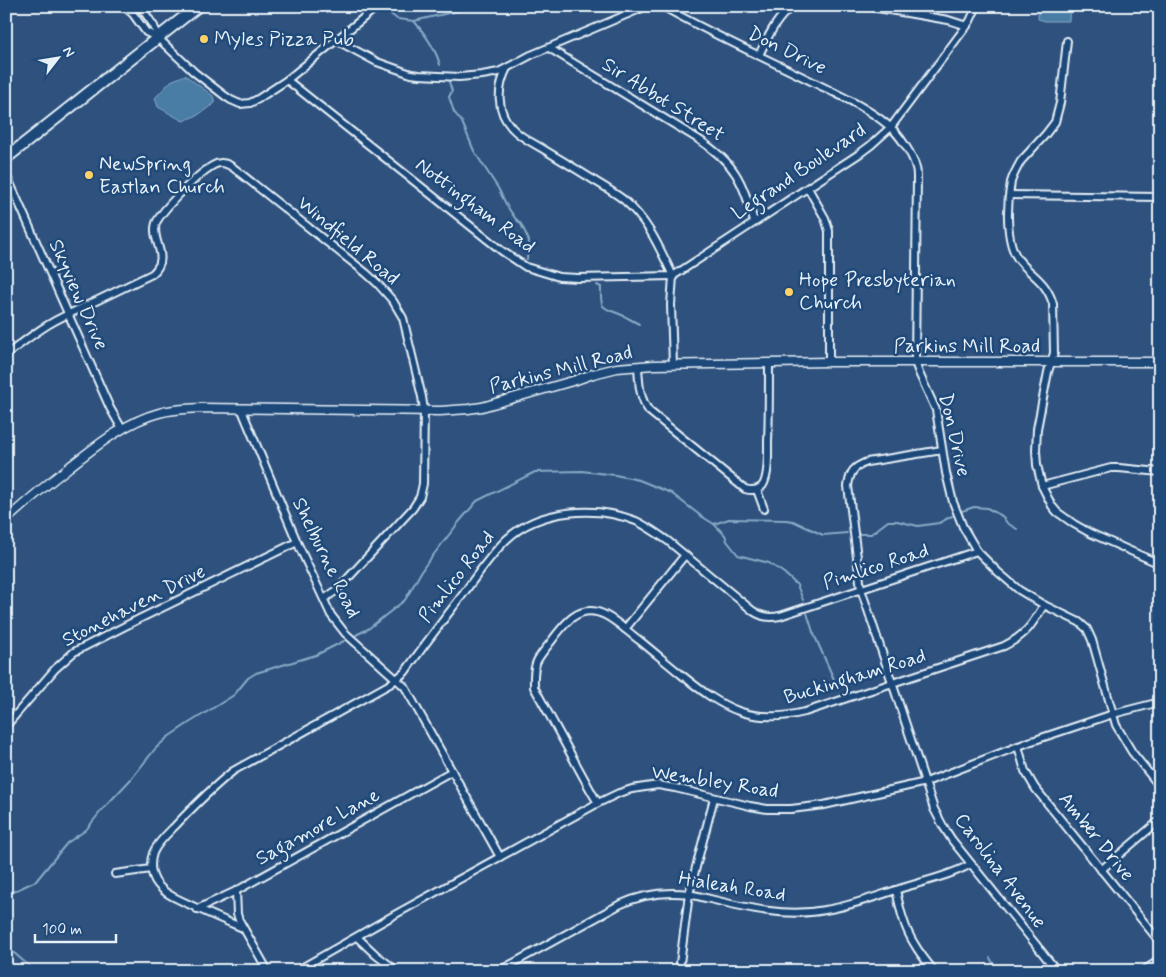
<svg xmlns="http://www.w3.org/2000/svg" width="1166" height="977" font-family="Mynerve,sans-serif">
	<style>
		.water { fill: #487da5; stroke: #88abc6 }
		.lines { fill: none; stroke-linecap: round; stroke-linejoin: round }
		.stream { stroke: #88abc6; stroke-width: 2 }
		.minor-casing { stroke: #e8f1f8; stroke-width: 10 }
		.tertiary-casing { stroke: #e8f1f8; stroke-width: 11 }
		.primary-casing { stroke: #e8f1f8; stroke-width: 14 }
		.minor { stroke: #1f4a7a; stroke-width: 6 }
		.tertiary { stroke: #1f4a7a; stroke-width: 8 }
		.primary { stroke: #1f4a7a; stroke-width: 10 }
		.poi-dot { fill: #ffd166; stroke: #1f4a7a; stroke-width: 2 }
		.labels { text-anchor: middle; dominant-baseline: central; stroke-width: 5; stroke-linejoin: round; paint-order: stroke }
		.poi-label { font-size: 20px; fill: #e8f1f8; stroke: #1f4a7a; text-anchor: start }
		.street-label { font-size: 20px; fill: #e8f1f8; stroke: #1f4a7a }
	</style>
	<rect width="100%" height="100%" fill="#2e517e"/>
	<filter id="ink" filterUnits="userSpaceOnUse"><feTurbulence type="fractalNoise" baseFrequency=".02" numOctaves="2"/><feDisplacementMap in="SourceGraphic" scale="10" xChannelSelector="R" yChannelSelector="G"/><feConvolveMatrix kernelMatrix="1 2 1 2 8 2 1 2 1" color-interpolation-filters="sRGB"/></filter>
	<g filter="url(#ink)">
		<g class="water">
			<polygon points="1038,6 1070,6 1069,21 1045,21 1038,19"/>
			<polygon points="185,75 213,96 215,103 198,115 183,121 158,107 155,98 171,81"/>
		</g>
		<g class="lines">
			<g class="stream">
				<polyline points="383,8 397,19 414,21 479,6"/>
				<path d="M414 21C425 34 436 49 440 65"/>
				<polyline points="449,82 452,91 449,97 454,112 462,122 474,151 498,188 507,206 515,218 521,224 526,234 529,241 527,259"/>
				<path d="M597 285 601 287C600 311 603 307 622 315 628 318 633 321 639 324"/>
				<polyline points="962,511 974,507 987,508 1002,516 1007,523 1017,529"/>
				<polyline points="714,524 729,519 786,520 793,521 823,535 847,533"/>
				<polyline points="859,534 871,534 888,521 897,521 918,526 939,523 952,516"/>
				<polyline points="807,613 813,632 836,684"/>
				<polyline points="356,635 368,629 405,600 424,567 459,522 477,501 535,472 582,471 615,475 639,480 671,493 701,516 714,524 725,535 727,541 738,555 769,563 784,573 797,585 803,600"/>
				<polyline points="6,895 36,881 67,843 86,830 101,811 132,778 155,749 168,737 189,723 234,695 248,678 256,673 316,655 344,641"/>
				<polyline points="6,946 35,971"/>
				<polyline points="990,958 998,971"/>
			</g>
			<g class="minor-casing">
				<g id="minor">
					<polyline points="118,6 126,8 131,6"/>
					<polyline points="140,6 154,26 158,38"/>
					<path d="M662 6C711 34 763 57 813 82 839 95 867 107 889 126 899 134 913 155 916 168 917 171 917 175 917 179L915 362 919 373 936 410 946 473 953 502 963 527 977 551 998 572 1019 590 1044 605 1079 622 1087 629 1092 640 1116 725 1132 752 1160 787"/>
					<polyline points="866,6 948,20 967,26"/>
					<polyline points="126,8 133,14 146,32 158,38 194,72 225,96 231,100 240,104 250,103 258,99 287,80 378,6"/>
					<polyline points="336,40 377,62 411,74 419,75 459,77 482,75 499,72 531,55 647,6"/>
					<path d="M1067 41 1060 103 1055 122 1045 135 1021 161C1017 168 1013 175 1011 182 1007 203 1005 241 1018 259 1031 276 1046 280 1053 304L1054 353 1048 372 1037 429 1036 450 1037 465 1042 486 1052 506 1057 512 1074 524 1090 533 1160 564"/>
					<path d="M549 48 698 139C736 164 742 180 754 222"/>
					<path d="M759 55C768 37 776 18 793 6"/>
					<path d="M287 80 502 251 526 267 559 277 578 278 673 276C659 247 649 222 624 200 615 193 605 187 595 181 578 170 561 160 543 149 533 143 520 137 512 128 496 111 497 88 507 68"/>
					<polyline points="6,174 110,408 122,429"/>
					<polyline points="808,188 825,218 829,231 829,362"/>
					<polyline points="1010,195 1160,197"/>
					<path d="M6 355C26 340 45 324 69 314L152 274C172 257 150 241 156 223 162 210 206 164 220 163 228 162 235 169 240 173L366 273 377 283 393 301 403 318 422 397 424 410 423 484 420 497 413 508 337 590 324 599"/>
					<polyline points="673,365 671,305 673,276 859,154 871,145 891,127 970,21 977,6"/>
					<path d="M638 366C639 383 639 397 649 411L745 489C752 491 758 491 763 485 769 475 768 454 768 442 769 416 769 390 769 363"/>
					<polyline points="241,408 297,542 331,615 345,633 405,687 500,857"/>
					<path d="M942 450 867 462C854 467 850 471 848 486L861 589 934 809 943 826 952 840 1057 971"/>
					<polyline points="1042,486 1111,468 1119,468 1160,472"/>
					<polyline points="757,490 764,509"/>
					<polyline points="625,629 685,555"/>
					<polyline points="6,726 55,669 74,652 139,619 297,542"/>
					<polyline points="1018,746 1025,771 1035,788 1160,942"/>
					<path d="M598 803 592 793 534 687C534 679 533 669 537 661 540 655 546 648 550 643 564 624 579 602 605 615 617 621 628 632 639 640 654 652 668 664 683 676 724 709 751 725 805 712L1004 646C1026 635 1032 625 1044 605"/>
					<polyline points="1101,870 1160,820"/>
					<polyline points="115,874 151,869"/>
					<path d="M896 890C900 909 904 928 915 945 920 954 927 962 934 971"/>
					<polyline points="236,891 237,914 239,920 268,971"/>
					<polyline points="197,909 236,891 452,771"/>
					<path d="M243 928C223 920 203 911 184 902 176 898 167 895 161 888 151 879 149 865 153 853 157 843 167 834 175 826 193 807 212 788 233 771L390 684 405 672C424 645 444 619 464 593 476 576 492 553 507 539 539 509 596 505 636 521 647 526 658 534 668 541L753 611C762 617 769 618 780 616L977 551"/>
					<polyline points="357,937 376,955 397,971"/>
					<polyline points="296,971 396,914 598,803 619,793 632,789 658,785 675,788 750,806 767,809 791,809 824,805 926,782 1029,742 1113,714 1160,702"/>
					<path d="M499 971 619 905C642 894 665 891 689 894 733 904 779 919 825 910 851 906 877 896 902 888 924 881 950 876 971 864"/>
					<polyline points="679,971 689,894 714,798"/>
					<polyline points="1143,971 1160,960"/>
				</g>
			</g>
			<g class="tertiary-casing">
				<g id="tertiary">
					<path d="M6 520C26 502 46 485 68 468 95 447 125 422 159 413 172 409 187 409 201 408L440 411 468 409 482 407 576 380 593 374 617 368 653 365 829 362H1160"/>
					<polyline points="6,970 7,971"/>
				</g>
			</g>
			<g class="primary-casing">
				<polyline id="primary" points="6,158 198,6"/>
			</g>
			<use href="#minor" class="minor"/>
			<use href="#tertiary" class="tertiary"/>
			<use href="#primary" class="primary"/>
		</g>
	</g>
	<g class="poi-dot">
		<circle cx="204" cy="39" r="5"/>
		<circle cx="89" cy="175" r="5"/>
		<circle cx="789" cy="292" r="5"/>
	</g>
	<g class="labels">
		<g class="poi-label">
			<text x="214" y="39">Myles Pizza Pub</text>
			<text x="99" y="164">NewSpring<tspan x="99" dy="23">Eastlan Church</tspan></text>
			<text x="799" y="280">Hope Presbyterian<tspan x="799" dy="23">Church</tspan></text>
		</g>
		<g class="street-label">
			<text transform="translate(787 51) rotate(26)">Don Drive</text>
			<text transform="translate(663 100) rotate(32)">Sir Abbot Street</text>
			<text transform="translate(799 172) rotate(-34)">Legrand Boulevard</text>
			<text transform="translate(475 206) rotate(37)">Nottingham Road</text>
			<text transform="translate(348 241) rotate(40)">Windfield Road</text>
			<text transform="translate(78 295) rotate(66)">Skyview Drive</text>
			<text x="967" y="346">Parkins Mill Road</text>
			<text transform="translate(561 370) rotate(-14)">Parkins Mill Road</text>
			<text transform="translate(954 435) rotate(77)">Don Drive</text>
			<text transform="translate(326 558) rotate(64)">Shelburne Road</text>
			<text transform="translate(876 567) rotate(-18)">Pimlico Road</text>
			<text transform="translate(457 577) rotate(-52)">Pimlico Road</text>
			<text transform="translate(134 606) rotate(-27)">Stonehaven Drive</text>
			<text transform="translate(855 677) rotate(-17)">Buckingham Road</text>
			<text transform="translate(715 782) rotate(9)">Wembley Road</text>
			<text transform="translate(318 827) rotate(-29)">Sagamore Lane</text>
			<text transform="translate(1096 837) rotate(51)">Amber Drive</text>
			<text transform="translate(1000 871) rotate(53)">Carolina Avenue</text>
			<text transform="translate(732 887) rotate(9)">Hialeah Road</text>
		</g>
	</g>
	<rect width="1166" height="977" fill="none" stroke="#1f4a7a" stroke-width="25"/>
	<rect x="12" y="12" width="1141" height="952" fill="none" stroke="#e8f1f8" stroke-width="2" filter="url(#ink)"/>
	<g transform="translate(58 58) rotate(59)" stroke="#1f4a7a" stroke-width="4" paint-order="stroke">
	<path d="M0-4L9 19L0 12L-9 19Z" fill="#e8f1f8"/>
	<text y="-8" font-size="14" font-weight="bold" text-anchor="middle" fill="#e8f1f8">N</text>
	</g>
	<path d="M35 934v8h81v-8" fill="none" stroke="#e8f1f8" stroke-width="2.5"/>
	<text x="42" y="934" font-size="15" fill="#e8f1f8" stroke="#1f4a7a" stroke-width="4" paint-order="stroke">100 m</text>
</svg>
